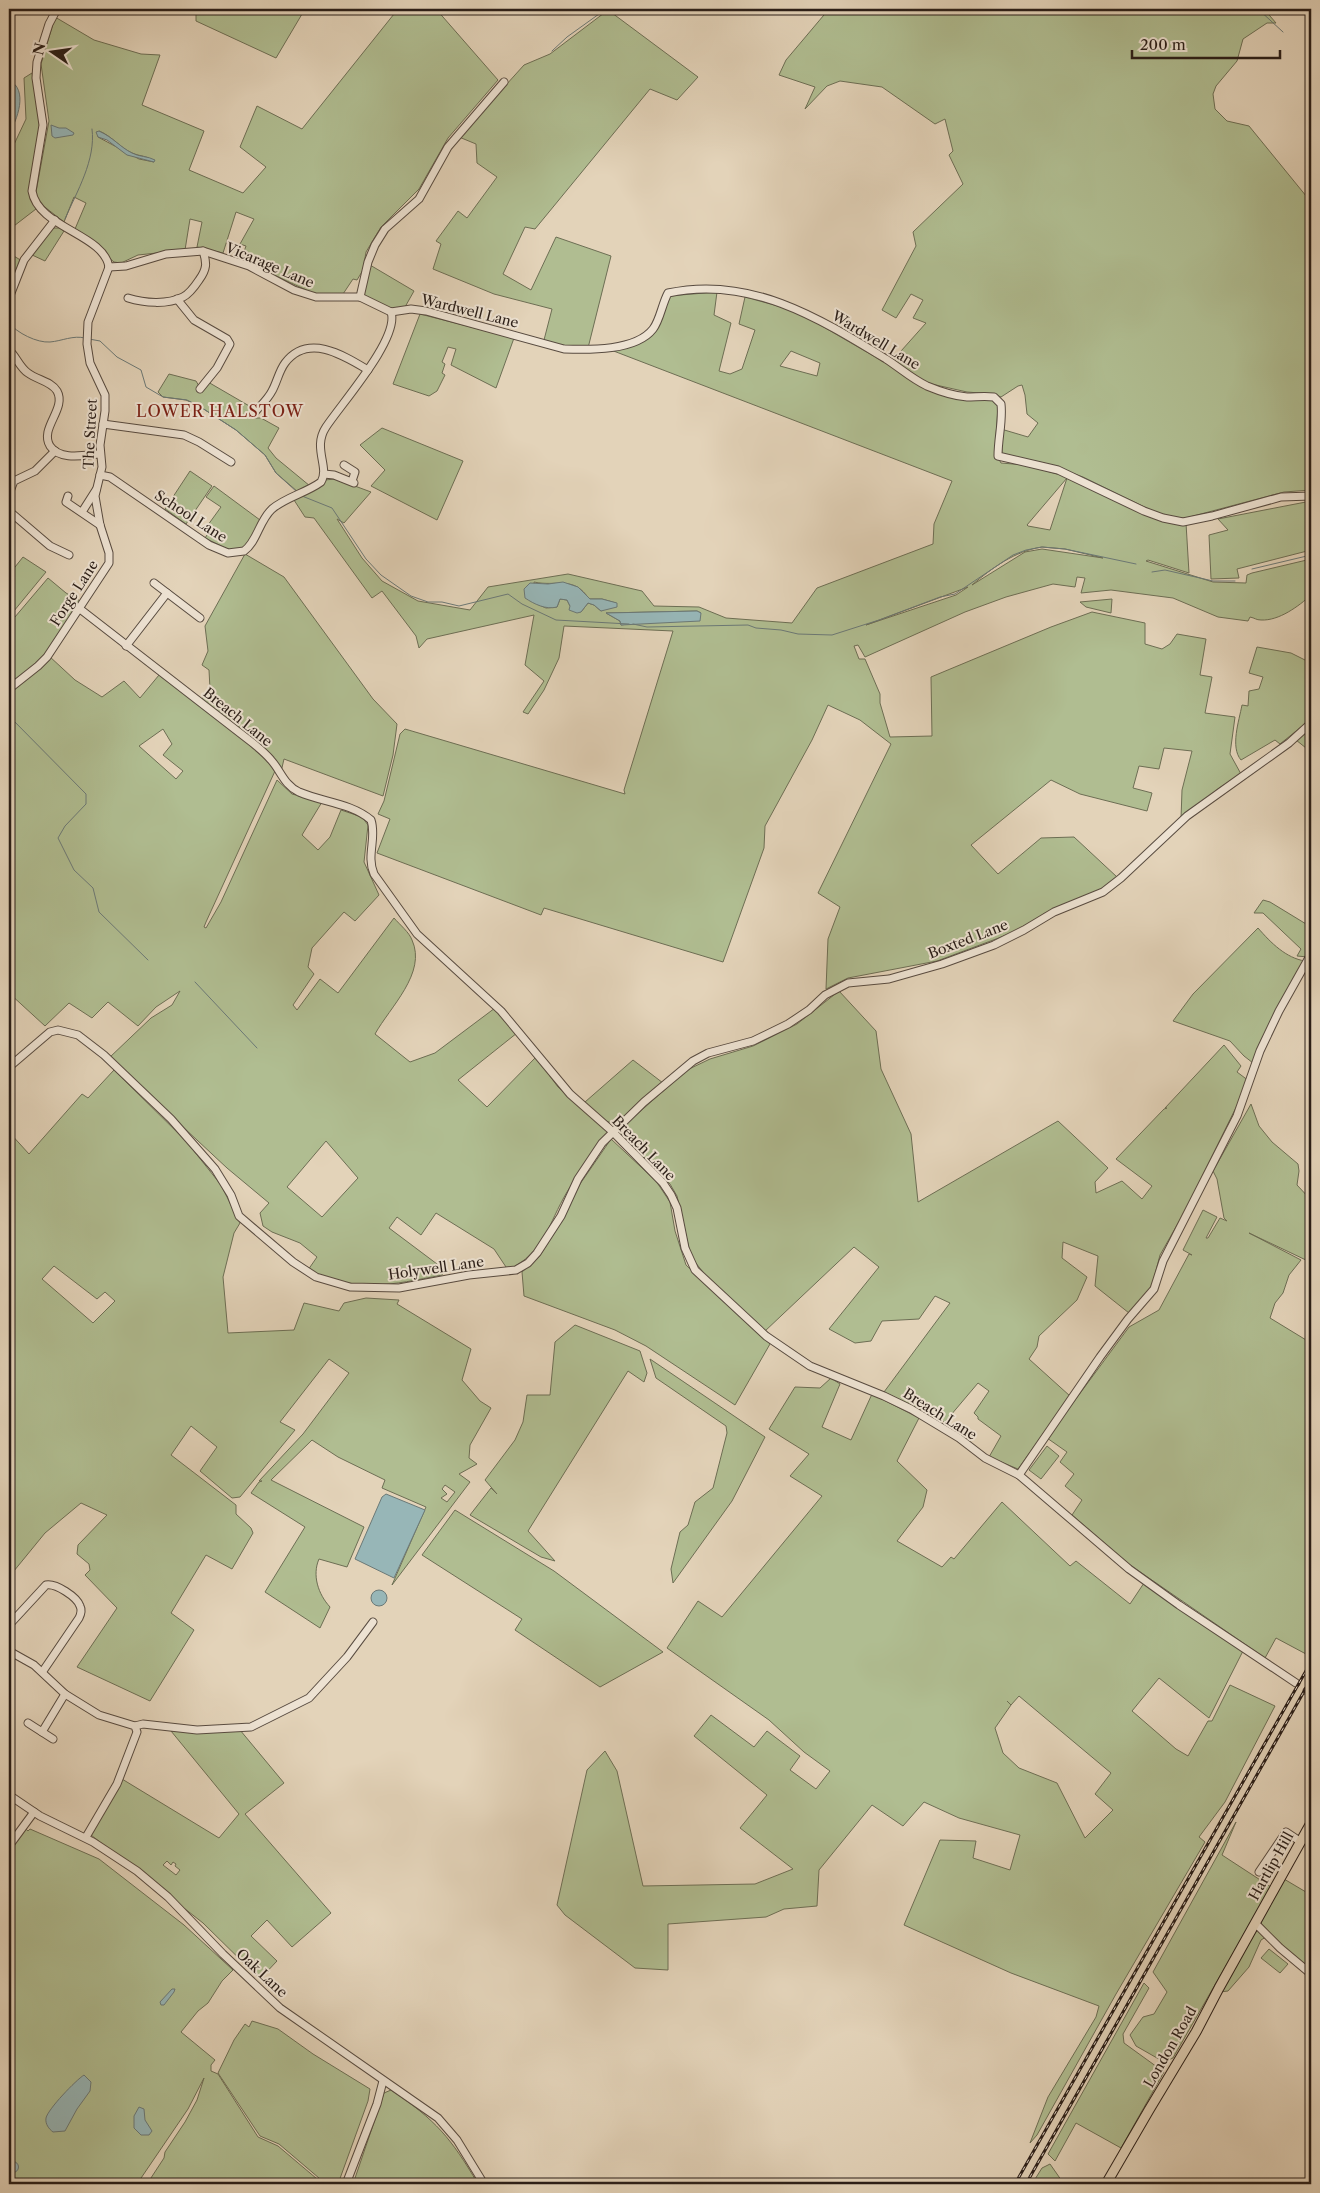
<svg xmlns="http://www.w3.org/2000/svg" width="1320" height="2193" font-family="'Libre Caslon Text',serif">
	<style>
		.green { fill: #b0bd91; stroke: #6d6e54; fill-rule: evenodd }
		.water { fill: #97b6b7; stroke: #6b7977 }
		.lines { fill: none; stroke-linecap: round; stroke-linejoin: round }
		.stream { stroke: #6b7977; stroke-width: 1 }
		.minor-casing { stroke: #584b40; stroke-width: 9 }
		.major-casing { stroke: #2a1e18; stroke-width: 11 }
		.minor { stroke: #ede2d2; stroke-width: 7 }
		.major { stroke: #e3d3b9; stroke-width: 9 }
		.rail-casing { stroke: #2a1e18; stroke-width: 3 }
		.rail { stroke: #ede2d2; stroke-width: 1; stroke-dasharray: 4; stroke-linecap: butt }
		.labels { text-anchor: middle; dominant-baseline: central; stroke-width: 4; stroke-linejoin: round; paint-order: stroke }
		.street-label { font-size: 14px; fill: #2a1e18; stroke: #ede2d2 }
		.quarter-label { font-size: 16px; letter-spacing: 1px; fill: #7a1f14; stroke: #ede2d2 }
	</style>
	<rect width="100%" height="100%" fill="#e3d3b9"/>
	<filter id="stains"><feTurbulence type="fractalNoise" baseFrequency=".004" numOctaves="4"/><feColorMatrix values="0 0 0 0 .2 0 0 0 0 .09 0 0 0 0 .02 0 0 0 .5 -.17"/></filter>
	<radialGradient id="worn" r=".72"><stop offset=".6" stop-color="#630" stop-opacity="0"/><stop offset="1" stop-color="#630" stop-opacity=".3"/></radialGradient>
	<g class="green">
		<polygon points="196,9 305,9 276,58 196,21"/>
		<path d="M398 9H436L498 80 448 138 419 189 381 227 366 252 363 270 357 280 353 279 343 294H315L241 260 246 246 240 244 254 219 236 212 223 253 197 247 202 222 190 219 185 250 138 255 121 263 114 262 75 229 86 203 74 197 64 222 37 201 36 192 49 121 41 64 55 17 94 40 141 54 160 55 142 105 204 131 189 170 243 193 266 167 240 147 257 106 302 129ZM99 131C112 136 120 148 132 153 141 157 147 155 154 162L139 159 98 137Z"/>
		<polygon points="829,9 1264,9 1276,23 1267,23 1243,39 1237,61 1216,86 1213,94 1215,109 1227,121 1249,126 1311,202 1311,490 1284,492 1182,519 1159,514 1083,477 1044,463 1002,454 1001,429 1028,437 1038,423 1027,414 1025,395 1022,385 1018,386 1001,397 993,394 967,392 927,383 893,360 926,323 913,318 923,300 911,294 896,318 882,310 916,246 913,232 963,184 949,155 953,151 945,119 935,124 882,87 840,81 827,86 805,109 815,87 779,75 786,60"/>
		<polygon points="608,10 698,77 677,100 650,89 535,229 525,227 503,274 531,290 556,237 611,256 588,348 559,345 544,340 552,309 494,294 433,269 441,244 436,241 458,211 467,218 497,177 477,163 476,144 459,137 524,65 550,54"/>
		<polygon points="32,73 37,100 40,132 30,195 36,209 10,229 9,155 26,119 24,78"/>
		<polygon points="52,228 60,228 64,231 45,261 30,254"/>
		<polygon points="9,253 22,261 9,295"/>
		<polygon points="370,265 414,291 405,307 391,309 362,297"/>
		<path d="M717 292 714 315 731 323 719 371 730 374 742 369 755 330 739 324 745 297 796 311 932 390 956 399 993 400 998 406 995 452 1001 463 1025 465 1068 477 1132 507 1186 523 1189 573 1148 560 1146 561 1213 582 1246 583 1247 575 1252 573 1311 559V595C1299 606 1279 621 1261 620 1256 620 1255 618 1250 617L1248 621 1218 617 1173 598 1111 590 1081 593 1085 578 1077 577 1075 587 1053 584 1006 597 965 612 865 657 858 645 854 646 859 659H865L880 694V703L890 737 932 736 931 677 1051 627 1092 612 1145 623V644L1162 649 1170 644 1177 634 1206 639 1200 675 1212 677 1205 713 1235 717 1230 754 1241 774 1219 788 1181 819 1182 790 1192 751 1164 748 1159 769 1139 766 1133 788 1152 793 1147 811 1080 794 1051 780 971 845 998 874 1041 838 1074 837 1117 877 1103 889 1045 913 1020 930 937 961 848 978 826 989 828 939 840 907 818 893 891 744 860 720 828 705 812 740 765 826 764 848 723 962 544 908 541 915 377 853 390 819 378 814 384 801 400 734 405 729 625 794 624 790 673 631 564 626 559 658 544 690 528 714 523 712 544 681 525 665 534 615 427 639 419 648 416 636 382 591 372 598 314 518 305 517 294 500 324 480 336 479 371 492 344 523 337 519 362 558 382 581 418 601 470 610 488 587 568 574 642 591 654 606 699 607 726 618 792 623 817 588 933 544 934 524 952 481 611 350 646 338 657 330 668 296ZM791 351 820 363 817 376 780 366ZM1067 478 1050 530 1028 526 1027 525ZM1042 547 1065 549 1103 558 1042 549 1025 552 972 585C992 568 1015 551 1042 547ZM534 582C556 587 574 575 589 599H602L616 603 601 611 594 605 588 603 581 612 570 606 567 600 560 599 557 607 546 608 537 604ZM968 587 956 595 866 625ZM697 611 701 613 621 625 620 621 606 613Z"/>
		<polygon points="420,314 514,338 496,388 451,365 456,349 448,347 442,362 445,364 442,373 445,375 437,391 429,396 393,384"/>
		<polygon points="169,374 196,381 199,386 208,382 251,407 249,412 253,418 261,418 279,428 268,448 276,458 310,486 298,492 276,473 265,455 236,430 199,406 186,400 163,397 158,392"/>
		<polygon points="382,428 463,461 437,520 371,486 385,470 360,445"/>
		<polygon points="190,471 212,486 186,524 165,509"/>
		<polygon points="214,486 260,520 246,548 233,552 205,538 209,532 205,529 221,507 206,497"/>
		<polygon points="1311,501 1311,550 1237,569 1239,578 1211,579 1209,535 1228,530 1218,519"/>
		<polygon points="245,554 284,577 373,699 397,724 393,755 383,796 284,759 281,772 272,757 202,699 210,689 209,670 202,665 208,651 205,626"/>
		<polygon points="23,557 46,572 9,617 9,571 11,572"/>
		<polygon points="48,578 66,593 82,602 39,662 9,684 9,624"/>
		<polygon points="1112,599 1111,613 1086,607 1080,602"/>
		<path d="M1257 647 1291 653 1311 663V719L1280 744 1275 740 1241 760C1230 747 1239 721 1242 705L1248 706 1249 691 1259 689 1263 677 1249 673Z"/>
		<path d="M49 656 75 680 102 697 124 681 140 698 159 675 232 730 268 761 275 771 206 922 204 927 206 928 221 902 277 780 292 794 322 802 302 835 318 850 330 837 341 810 362 817 368 825 364 862 379 895 355 921 344 912 312 948 308 967 314 974 293 1005 297 1010 320 979 338 993 394 918C400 925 409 932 412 940 427 973 390 1007 375 1034L410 1062 435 1053 495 1008 517 1033 458 1080 487 1107 536 1057 558 1087 608 1132C595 1152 579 1171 567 1192 548 1224 545 1252 508 1270L494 1249 436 1213 421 1235 397 1217 389 1228 445 1270 442 1275C391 1285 358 1293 308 1270L317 1257 300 1243 272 1232 263 1226 260 1213 269 1203 227 1168 109 1058 151 1018 172 1005 180 991 156 1007 138 1026 108 1002 92 1018 69 1003 45 1026 9 993V693L38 670ZM163 729 172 744 163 755 183 771 176 779 139 746ZM326 1141 358 1178 322 1217 287 1187Z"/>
		<polygon points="1311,727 1311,752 1296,740"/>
		<polygon points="1263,900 1270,902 1311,927 1311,948 1308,957 1297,956 1301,949 1263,913 1254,913"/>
		<path d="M1258 928C1271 943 1286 958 1305 961L1261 1040 1253 1063 1244 1056 1230 1041 1173 1021 1193 994Z"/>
		<polygon points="839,991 876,1031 881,1069 911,1134 918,1202 1058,1121 1108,1168 1095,1182 1096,1193 1122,1181 1142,1199 1152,1186 1116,1159 1164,1109 1167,1108 1165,1108 1224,1045 1241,1066 1237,1072 1249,1081 1185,1211 1160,1255 1152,1286 1129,1313 1095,1286 1098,1256 1063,1242 1062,1258 1087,1277 1077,1300 1039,1336 1037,1347 1029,1359 1070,1396 1018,1469 989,1457 1001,1436 978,1419 978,1417 974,1413 989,1391 978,1383 945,1422 884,1392 950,1303 935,1296 919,1319 882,1321 871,1341 855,1343 829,1329 879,1267 854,1247 764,1332 707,1277 691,1257 677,1196 670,1184 618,1131 687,1070 710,1059 753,1046 797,1024"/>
		<path d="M633 1060 663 1083 620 1121C604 1127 595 1113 585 1102Z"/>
		<path d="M114 1070 186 1141 221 1185 240 1223 234 1233 223 1277 228 1333 294 1330 304 1303 339 1311 344 1303 366 1298 399 1300 397 1304 471 1349 462 1380 480 1401 491 1408 470 1445 469 1458 477 1464 459 1474 470 1482 392 1585 426 1507 382 1488 385 1480 338 1457 312 1440 271 1480 364 1527 347 1567 319 1559C312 1575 318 1594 330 1607L320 1628 265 1592 305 1527 251 1493 259 1482 262 1481H259L303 1434 349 1373 329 1359 280 1422 295 1430 240 1497 232 1498 200 1471 217 1447 191 1426 171 1455 236 1505V1514L251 1528 253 1533 232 1569 206 1555 171 1613 194 1630 150 1701 77 1667 117 1608 85 1575 90 1570 89 1564 77 1554 78 1545 107 1515 81 1503 45 1533 9 1577V1132L29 1154 82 1094 88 1098ZM54 1266 97 1299 105 1292 115 1301 93 1323 42 1279ZM445 1485 455 1492 447 1502 441 1498 447 1494 442 1489Z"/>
		<polygon points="1251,1104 1259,1126 1272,1142 1298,1164 1299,1171 1297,1185 1311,1200 1311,1254 1308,1261 1249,1233 1301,1260 1289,1275 1283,1293 1275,1303 1270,1318 1311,1343 1311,1642 1306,1654 1276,1638 1265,1658 1130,1565 1072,1515 1082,1500 1065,1486 1074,1474 1060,1462 1067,1452 1047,1438 1129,1327 1159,1310 1189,1254 1192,1255 1183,1250 1203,1210 1217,1217 1206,1238 1208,1238 1220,1218 1227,1221 1224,1218 1217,1179 1213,1171"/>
		<polygon points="611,1139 656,1181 670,1202 675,1231 686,1265 770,1344 735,1405 646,1346 615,1330 524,1296 522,1272 539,1257 557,1229 580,1184"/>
		<polygon points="575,1325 640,1351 647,1373 644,1382 628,1371 528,1531 555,1561 541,1557 470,1515 491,1488 497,1494 485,1480 515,1440 523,1422 527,1395 550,1395 555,1342"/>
		<polygon points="650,1359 765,1437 732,1501 673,1583 671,1569 680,1532 688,1525 695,1502 713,1488 727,1433 726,1426 656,1378"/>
		<path d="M831 1378 840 1384 822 1427 851 1440 872 1394 919 1418 897 1461 927 1490 923 1507 897 1541 942 1567 951 1557 954 1559 1002 1502 1070 1566 1076 1561 1130 1604 1144 1583 1243 1651 1209 1718 1159 1678 1132 1711 1176 1749 1188 1756 1208 1721H1212L1230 1685 1275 1706 1225 1802 1199 1837 1205 1842 1116 1994 1037 2135 1030 2143 1048 2097 1096 2017 1099 2006 1011 1973 904 1925 940 1840 976 1841 973 1858 1010 1870 1020 1835 959 1818 924 1802 903 1826 872 1805 819 1870 817 1906 784 1909 766 1917 668 1924V1970L635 1968 565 1915 557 1905 587 1770 605 1751 617 1771 643 1886 755 1884 793 1869 740 1828 767 1795 694 1736 711 1715 754 1747 767 1731 800 1756 790 1770 816 1789 830 1771 804 1752 769 1720 667 1648 698 1601 722 1617 822 1496 790 1476 809 1454 769 1429 795 1387 820 1388ZM1019 1696 1111 1773 1095 1794 1113 1810 1085 1838 1057 1783 1019 1768 1003 1753 995 1728 1011 1705 1007 1701 1011 1705Z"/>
		<polygon points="1047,1446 1059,1456 1041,1479 1029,1470"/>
		<polygon points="455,1510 554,1571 663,1652 600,1687 515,1630 522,1619 422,1555"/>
		<path d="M240 1730 284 1783 245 1814 331 1913 292 1947 267 1920 251 1936 277 1961 260 1979 203 1923 91 1835 122 1779 219 1838 239 1814 171 1731ZM167 1861 171 1865 173 1862 176 1864 175 1866 180 1870 176 1875 163 1865Z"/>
		<polygon points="1236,1822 1222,1855 1271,1887 1173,2058 1164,2062 1136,2046 1130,2035 1143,2017 1154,2014 1167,1992 1153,1972"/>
		<polygon points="26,1829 28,1831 30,1829 99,1859 184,1925 233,1970 222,1981 208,2003 198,2011 181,2032 215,2060 211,2065 211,2071 218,2074 258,2137 278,2146 323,2184 147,2184 164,2158 165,2152 185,2122 197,2100 204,2078 188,2109 137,2184 9,2184 9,1851"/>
		<polygon points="1284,1879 1311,1895 1311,1969 1283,1948 1260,1922"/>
		<polygon points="1257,1928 1266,1937 1261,1940 1249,1967 1228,1991 1220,1992"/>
		<polygon points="1269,1949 1288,1964 1280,1973 1261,1958"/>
		<polygon points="1144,1983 1149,1988 1123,2034 1124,2043 1164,2072 1121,2148 1076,2123 1055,2161 1048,2154"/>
		<polygon points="252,2021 278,2029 313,2054 370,2089 368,2101 338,2184 326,2184 279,2144 260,2136 218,2073 234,2040 245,2024 249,2027"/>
		<path d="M391 2090C436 2120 451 2138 478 2184H353L384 2093Z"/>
		<polygon points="1050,2164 1064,2184 1032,2184 1042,2168"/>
	</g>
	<g class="water">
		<path d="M9 80C29 90 17 120 9 134Z"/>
		<polygon points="51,125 59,128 66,128 74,133 73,135 55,138 52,136"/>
		<path d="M99 131C114 138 120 147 132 153 139 157 148 156 155 160L154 162 127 155 107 140 98 137 96 132Z"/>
		<path d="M563 582 578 587 590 599H602L617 603V607L601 611 594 605 588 603 581 612 577 613 569 610 570 606 567 600 560 599 557 607C546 610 534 604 525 598L524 589 530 583 548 584Z"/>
		<polygon points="697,611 701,613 700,621 621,625 620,621 606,613"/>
		<polygon points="386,1494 425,1510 394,1578 355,1559 382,1497"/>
		<circle cx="379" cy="1598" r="8"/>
		<polygon points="172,1989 175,1989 174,1992 164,2005 161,2005 160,2002"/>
		<path d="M84 2075 91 2082 90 2091 77 2109 65 2131 53 2132C49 2129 45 2124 46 2118 48 2109 76 2080 84 2075Z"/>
		<polygon points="139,2107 144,2109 145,2120 152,2131 149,2135 141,2135 134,2128 134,2116"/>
		<circle cx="13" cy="2167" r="5.5"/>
	</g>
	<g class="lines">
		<g class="stream">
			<polyline points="1258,9 1283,32"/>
			<polyline points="552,51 567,37 606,9"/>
			<path d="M65 219C77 191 96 160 92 129"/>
			<path d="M9 323C17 333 37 343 50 342 62 341 73 335 85 338"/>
			<polyline points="89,339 100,341 117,357 141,370 146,387 163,397 187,400 199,406 236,430 265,455 276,473 297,492"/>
			<polyline points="302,496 332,508 366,559 381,575 411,596 428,602 442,602 459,606 508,594 522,604 556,620 629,624"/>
			<polyline points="1252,569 1311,555"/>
			<polyline points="1152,572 1165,570 1213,581 1235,581"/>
			<polyline points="633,624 647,627 748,625 756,628 781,630 798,634 832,635 879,620 940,597 955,594 1013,555 1026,550 1042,547 1065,549 1136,564"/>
			<polyline points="9,716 86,794 86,804 65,826 58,838 74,870 93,888 99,912 148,960"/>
			<polyline points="195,982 257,1048"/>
		</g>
		<g class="minor-casing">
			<g id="minor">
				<path d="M57 9 49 24 37 62 36 78 43 125 32 191C38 228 104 234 109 267"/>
				<polyline points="109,267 126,266 166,254 203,251 249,266 294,290 316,297 360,297 391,312"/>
				<polyline points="360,297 368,262 375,245 385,229 419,199 448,147 504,82"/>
				<polyline points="9,298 24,260 55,220"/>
				<path d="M128 298C144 303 167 305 183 297 189 294 195 286 199 280 207 269 207 263 203 251"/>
				<polyline points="177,299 194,320 227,339 230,344 217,368 200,389"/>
				<path d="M391 312 411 309 426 311 564 349C589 350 636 351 653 329 660 320 662 304 668 293 750 275 819 318 886 359 900 368 912 379 927 386 939 391 954 396 967 397 976 397 985 396 994 397L1001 404C1003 421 998 438 998 456L1058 470 1144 511 1163 518 1183 522 1212 516 1281 497 1311 496"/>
				<path d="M9 350C16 356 20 368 28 373 37 380 51 381 57 391 67 409 39 428 50 446 60 461 85 455 100 454"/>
				<path d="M255 412C261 405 268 399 272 391 277 382 279 371 285 363 308 333 343 355 368 370"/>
				<polyline points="103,424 184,435 199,442 231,462"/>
				<polyline points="344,465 355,472 352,481"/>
				<polyline points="324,474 334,475 354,483"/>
				<path d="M100 475 110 477 209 545 228 553 244 551C257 542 259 521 272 509 286 497 306 493 321 482 330 467 312 448 326 427 341 404 400 338 391 312"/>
				<polyline points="9,494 14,481 35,471 55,451"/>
				<polyline points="68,496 66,502 100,525"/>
				<polyline points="9,506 9,511 50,546 69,555"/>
				<polyline points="82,512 96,490"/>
				<polyline points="154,583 200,618"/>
				<path d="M80 609 254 744C260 749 266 754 271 760 281 771 284 785 299 792 322 802 351 803 371 820 377 838 366 855 374 874L417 934 501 1011 570 1094 612 1131 663 1183 671 1195 677 1208 685 1248 695 1270 766 1336 810 1366 884 1396 911 1409 959 1438 985 1458 1019 1475 1129 1569 1179 1605 1296 1683"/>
				<polyline points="126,646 167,593"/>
				<polyline points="9,689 38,666 47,657 109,563 109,553 100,525 95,496 102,467 100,445 105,411 105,395 90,363 87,344 88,322 109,267"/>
				<polyline points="9,1067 50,1032 58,1030 78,1035 104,1055 171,1119 215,1169 231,1195 239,1216 293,1262 316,1277 350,1287 399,1288 469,1275 516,1270 528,1263 537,1253 561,1216 578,1179 602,1143 644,1102 693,1061 708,1053 753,1041 788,1024 809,1010 825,995 848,983 889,979 942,964 994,945 1024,930 1054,912 1103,892 1121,878 1187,816 1289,743 1311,723"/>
				<polyline points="1019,1475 1100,1357 1128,1319 1154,1289 1163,1261 1237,1116 1260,1051 1279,1011 1311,954"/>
				<path d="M9 1625 46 1585C56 1583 77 1597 80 1606 82 1610 81 1614 79 1618L43 1671"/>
				<polyline points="9,1651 34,1665 65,1694 99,1715 135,1726 137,1732 117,1784 86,1837"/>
				<polyline points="1307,1691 1311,1694"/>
				<polyline points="28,1723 53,1739"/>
				<polyline points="135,1726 143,1724 197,1730 251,1727 309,1698 347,1657 373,1622"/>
				<polyline points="42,1732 65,1694"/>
				<polyline points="9,1795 40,1816 93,1842 137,1871 168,1897 223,1954 280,2008 438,2118 457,2140 484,2184"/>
				<polyline points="9,1846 34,1812"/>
				<polyline points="1259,1872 1286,1832 1301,1842"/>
				<polyline points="1255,1923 1280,1948 1311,1974"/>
				<polyline points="346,2184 377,2104 383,2081"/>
			</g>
		</g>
		<g class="major-casing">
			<polyline id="major" points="1106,2184 1149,2110 1196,2032 1219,1988 1311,1823"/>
		</g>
		<use href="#minor" class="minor"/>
		<use href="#major" class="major"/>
		<g class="rail-casing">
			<g id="rail">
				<polyline points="1015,2184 1311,1662"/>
				<polyline points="1026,2184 1311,1679"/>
			</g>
		</g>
		<use href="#rail" class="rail"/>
	</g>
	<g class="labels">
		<g class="street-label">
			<text transform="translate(270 265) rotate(23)">Vicarage Lane</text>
			<text transform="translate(470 311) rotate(14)">Wardwell Lane</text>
			<text transform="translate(876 340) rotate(31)">Wardwell Lane</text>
			<text transform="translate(90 434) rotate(-87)">The Street</text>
			<text transform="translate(191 516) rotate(33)">School Lane</text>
			<text transform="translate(74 593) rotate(-57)">Forge Lane</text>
			<text transform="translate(238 717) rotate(39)">Breach Lane</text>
			<text transform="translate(968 939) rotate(-21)">Boxted Lane</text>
			<text transform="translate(644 1148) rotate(46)">Breach Lane</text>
			<text transform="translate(436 1268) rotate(-8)">Holywell Lane</text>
			<text transform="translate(940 1414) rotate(32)">Breach Lane</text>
			<text transform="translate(1271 1866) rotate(-61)">Hartlip Hill</text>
			<text transform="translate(262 1973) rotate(43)">Oak Lane</text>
			<text transform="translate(1170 2047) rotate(-60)">London Road</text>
		</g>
		<g class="quarter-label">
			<text x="220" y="411">LOWER HALSTOW</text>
		</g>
	</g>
	<rect width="1320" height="2193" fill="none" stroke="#e3d3b9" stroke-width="30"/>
	<rect x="10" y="10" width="1300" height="2173" fill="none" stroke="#2a1e18" stroke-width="2.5"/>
	<rect x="15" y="15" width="1290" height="2163" fill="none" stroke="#2a1e18"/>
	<g transform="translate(52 52) rotate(283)" stroke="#ede2d2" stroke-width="4" paint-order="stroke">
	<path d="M0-4L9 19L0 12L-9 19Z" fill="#2a1e18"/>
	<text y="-8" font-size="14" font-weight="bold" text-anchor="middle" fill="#2a1e18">N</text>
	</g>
	<path d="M1132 50v8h148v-8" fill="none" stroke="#2a1e18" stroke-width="2.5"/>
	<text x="1140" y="50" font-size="15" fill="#2a1e18" stroke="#ede2d2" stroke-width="4" paint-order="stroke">200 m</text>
	<rect width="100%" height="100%" filter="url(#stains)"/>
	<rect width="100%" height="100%" fill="url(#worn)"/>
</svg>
